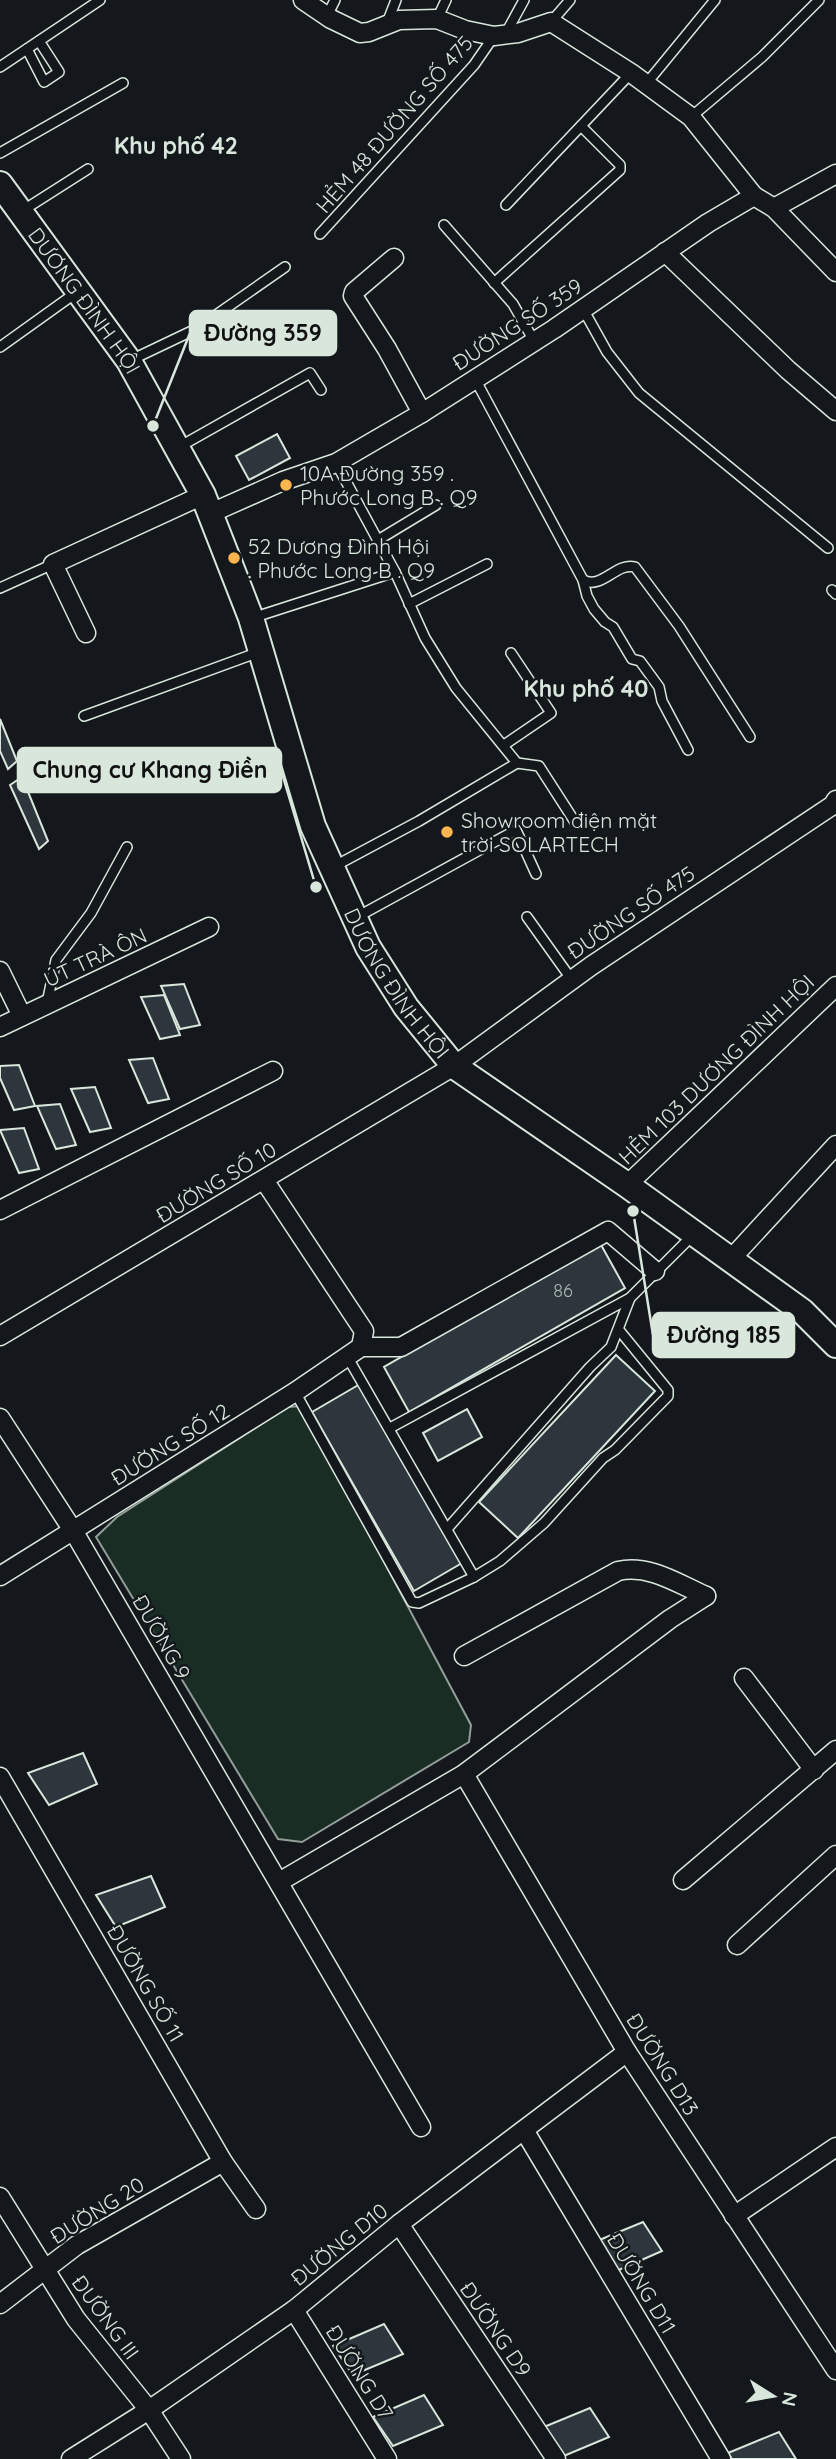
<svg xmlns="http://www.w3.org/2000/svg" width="836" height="2459" font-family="Quicksand,sans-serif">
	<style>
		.green { fill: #1a2d24; stroke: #939e99; stroke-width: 2 }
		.building { fill: #2c363c; stroke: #d8e6dc; stroke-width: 2 }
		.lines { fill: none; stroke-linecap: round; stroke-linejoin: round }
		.lane-casing { stroke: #d8e6dc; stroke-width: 12 }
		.street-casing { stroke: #d8e6dc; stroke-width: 21 }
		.secondary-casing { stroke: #d8e6dc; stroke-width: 28 }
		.lane { stroke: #14181c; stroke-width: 9 }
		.street { stroke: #14181c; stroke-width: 18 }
		.secondary { stroke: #14181c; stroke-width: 24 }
		.poi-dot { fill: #ffb74d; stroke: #14181c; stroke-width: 2.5 }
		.labels { text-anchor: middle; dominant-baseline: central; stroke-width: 5; stroke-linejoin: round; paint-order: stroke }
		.number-label { font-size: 18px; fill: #adbab4 }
		.street-label { font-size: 21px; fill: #d8e6dc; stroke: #14181c }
		.poi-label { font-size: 21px; fill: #d8e6dc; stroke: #14181c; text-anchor: start }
		.neighbourhood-label { font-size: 23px; font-weight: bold; fill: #d8e6dc; stroke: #14181c }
		.leader { fill: none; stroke: #d8e6dc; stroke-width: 2.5 }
		.callout-dot { fill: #d8e6dc; stroke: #14181c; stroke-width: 2.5 }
		.callout { fill: #d8e6dc; stroke: #d8e6dc; stroke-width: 2.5 }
		.callout-label { font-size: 23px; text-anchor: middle; font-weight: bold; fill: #111 }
	</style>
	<rect width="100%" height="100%" fill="#14181c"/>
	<polygon class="green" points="301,1406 471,1725 469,1742 302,1842 278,1839 96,1537 117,1517 288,1407"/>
	<g class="building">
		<polygon points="277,434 290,458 249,480 236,456"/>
		<polygon points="0,719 17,761 8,769 0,751"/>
		<polygon points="22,777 48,841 39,849 10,785"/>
		<polygon points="184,984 200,1025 180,1029 161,986"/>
		<polygon points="164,995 180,1035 160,1039 141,997"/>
		<polygon points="153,1058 169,1099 148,1103 129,1060"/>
		<polygon points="19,1065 35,1106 14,1110 0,1078 0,1066"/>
		<polygon points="95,1087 111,1128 90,1132 71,1089"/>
		<polygon points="60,1104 76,1145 56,1149 37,1106"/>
		<polygon points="24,1128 39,1169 19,1173 0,1130"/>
		<polygon points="600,1243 625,1288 409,1412 384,1367"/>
		<polygon points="616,1355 655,1391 518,1538 479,1502"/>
		<polygon points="360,1384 462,1563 414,1591 312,1412"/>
		<polygon points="467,1409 482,1437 438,1461 423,1433"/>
		<polygon points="83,1753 97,1784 49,1805 28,1773"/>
		<polygon points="151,1876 165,1907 116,1927 96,1895"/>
		<polygon points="643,2222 662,2251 612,2273 592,2243"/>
		<polygon points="384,2324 403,2354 353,2375 333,2346"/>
		<polygon points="424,2395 443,2425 393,2446 373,2417"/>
		<polygon points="590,2408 609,2437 559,2458 539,2429"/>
		<polygon points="779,2432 796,2459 732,2459 728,2453"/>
	</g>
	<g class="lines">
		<g class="lane-casing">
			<g id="lane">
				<polyline points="327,16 335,0"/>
				<polyline points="437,19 446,0"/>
				<polyline points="551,22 570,0"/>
				<polyline points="387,23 396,0"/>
				<polyline points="506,33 524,0"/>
				<polyline points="27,49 44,82 59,72 39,41"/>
				<polyline points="0,67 100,0"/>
				<polyline points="646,84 715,0"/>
				<polyline points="691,117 762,57 819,0"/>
				<polyline points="0,153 123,83"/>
				<polyline points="506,205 631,73"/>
				<polyline points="22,211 88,169"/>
				<polyline points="444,225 513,304 534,341"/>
				<polyline points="320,234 474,65 494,36"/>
				<polyline points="494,283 620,170 620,165 581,126"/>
				<polyline points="583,309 607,352 639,393 828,548"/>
				<polyline points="0,347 77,292"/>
				<polyline points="131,360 196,329 285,267"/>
				<polyline points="475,379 583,580 587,596 594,609 605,622 613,627 632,659 640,661 659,687 662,701 688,750"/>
				<polyline points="179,447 310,373 321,390"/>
				<polyline points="336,463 395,572"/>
				<polyline points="378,540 436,505"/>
				<path d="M583 580C602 590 616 562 635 567L679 626 750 737"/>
				<polyline points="0,588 53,564"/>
				<polyline points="832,590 836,594"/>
				<polyline points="409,604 487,564"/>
				<polyline points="252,618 395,572 425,638 456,688 517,763"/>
				<polyline points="84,716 259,652"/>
				<polyline points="504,745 551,713 511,653"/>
				<polyline points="333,867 419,821 517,763 539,766 575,822"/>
				<polyline points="357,917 516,830 536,874"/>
				<polyline points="527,917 572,980"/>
				<polyline points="47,1003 56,960 91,913 127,847"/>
				<polyline points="348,1358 474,1577 500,1561 544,1523 603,1458 615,1450 668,1396 668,1390 619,1330"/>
				<polyline points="295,1392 412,1602 419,1603 474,1577"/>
				<polyline points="390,1428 630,1298 692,1236"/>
				<polyline points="447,1529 590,1367 611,1347 630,1298"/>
			</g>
		</g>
		<g class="street-casing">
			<g id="street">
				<polyline points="303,0 331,19 360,33 369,32 399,20 437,19 465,30 494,36 518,33 551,22 631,73 691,117 754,196"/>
				<polyline points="774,208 836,174"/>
				<polyline points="665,252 788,370 836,411"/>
				<polyline points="394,258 354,292 353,296 387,349 422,413"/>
				<polyline points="211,513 283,481 336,463 422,413 554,329 708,223 754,196 774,208 836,272"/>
				<polyline points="86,633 53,564 203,495"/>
				<polyline points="0,971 22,1016"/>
				<polyline points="0,1027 209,927"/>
				<polyline points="264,1180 364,1331 361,1347"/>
				<polyline points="627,1185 836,986"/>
				<polyline points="0,1210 273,1071"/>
				<polyline points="730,1260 836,1145"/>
				<polyline points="0,1336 454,1066 591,966 833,805 836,800"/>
				<polyline points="361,1347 401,1347 608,1231 655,1271"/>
				<polyline points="0,1418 74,1532 421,2127"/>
				<polyline points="0,1576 295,1392 361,1347"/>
				<path d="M464 1656 618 1571C650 1564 678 1584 706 1596"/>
				<polyline points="744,1678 814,1770"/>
				<polyline points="464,1774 627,2052 836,2370"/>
				<polyline points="0,1777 223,2162 256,2209"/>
				<polyline points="683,1880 836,1750"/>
				<polyline points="279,1882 464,1774 670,1619 706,1596"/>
				<polyline points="737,1945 836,1855"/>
				<polyline points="524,2130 721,2459"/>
				<polyline points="0,2197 76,2319 149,2410 181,2459"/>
				<polyline points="734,2216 836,2147"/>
				<polyline points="399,2224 556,2459"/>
				<polyline points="0,2304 77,2245 223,2162"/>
				<polyline points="294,2310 387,2459"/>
				<polyline points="71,2459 149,2410 294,2310 399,2224 627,2052"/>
			</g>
		</g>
		<g class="secondary-casing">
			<g id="secondary">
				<path id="s1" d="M0 184 129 361 203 495 251 618 313 826 368 947 406 1007 454 1066 627 1185 802 1311 836 1345"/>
			</g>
		</g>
		<use href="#lane" class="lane"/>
		<use href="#street" class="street"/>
		<use href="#secondary" class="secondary"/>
	</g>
	<g class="poi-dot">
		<circle cx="286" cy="485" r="7"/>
		<circle cx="234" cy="558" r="7"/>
		<circle cx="447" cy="832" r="7"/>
	</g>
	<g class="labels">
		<g class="number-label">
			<text x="563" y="1290">86</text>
		</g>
		<g class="street-label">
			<text transform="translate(394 124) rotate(-49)">HẺM 48 ĐƯỜNG SỐ 475</text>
			<text stroke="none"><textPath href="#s1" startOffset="144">DƯƠNG ĐÌNH HỘI</textPath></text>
			<text transform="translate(517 324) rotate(-33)">ĐƯỜNG SỐ 359</text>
			<text transform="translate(631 912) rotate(-34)">ĐƯỜNG SỐ 475</text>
			<text transform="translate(95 957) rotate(-25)">ÚT TRÀ ÔN</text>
			<text stroke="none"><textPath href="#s1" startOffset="900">DƯƠNG ĐÌNH HỘI</textPath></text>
			<text transform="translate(716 1069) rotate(-44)">HẺM 103 DƯƠNG ĐÌNH HỘI</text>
			<text transform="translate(216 1182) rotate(-31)">ĐƯỜNG SỐ 10</text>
			<text transform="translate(170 1444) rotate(-32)">ĐƯỜNG SỐ 12</text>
			<text transform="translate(162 1637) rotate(60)">ĐƯỜNG 9</text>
			<text transform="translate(146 1983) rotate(60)">ĐƯỜNG SỐ 11</text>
			<text transform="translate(663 2064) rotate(58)">ĐƯỜNG D13</text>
			<text transform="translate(97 2210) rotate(-32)">ĐƯỜNG 20</text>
			<text transform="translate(339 2244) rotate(-39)">ĐƯỜNG D10</text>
			<text transform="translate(642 2283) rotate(59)">ĐƯỜNG D11</text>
			<text transform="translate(106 2317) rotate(54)">ĐƯỜNG III</text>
			<text transform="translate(496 2329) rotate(56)">ĐƯỜNG D9</text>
			<text transform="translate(360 2372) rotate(58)">ĐƯỜNG D7</text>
		</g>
		<g class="poi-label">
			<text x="300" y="473">10A Đường 359 .<tspan x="300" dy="24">Phước Long B . Q9</tspan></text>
			<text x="248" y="546">52 Dương Đình Hội<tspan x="248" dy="24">. Phước Long B . Q9</tspan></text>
			<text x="461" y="820">Showroom điện mặt<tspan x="461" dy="24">trời SOLARTECH</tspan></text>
		</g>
		<g class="neighbourhood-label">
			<text x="176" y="145">Khu phố 42</text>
			<text x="586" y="688">Khu phố 40</text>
		</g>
	</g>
	<path class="leader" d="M153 426L190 333M316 887L281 770M633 1211L653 1335"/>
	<g class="callout-dot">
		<circle cx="153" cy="426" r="7"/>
		<circle cx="316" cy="887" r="7"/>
		<circle cx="633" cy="1211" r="7"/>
	</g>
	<g class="callout">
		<rect x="190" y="311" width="146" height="44" rx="7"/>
		<rect x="18" y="748" width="263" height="44" rx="7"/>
		<rect x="653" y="1313" width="141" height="44" rx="7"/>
	</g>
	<g class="callout-label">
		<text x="263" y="341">Đường 359</text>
		<text x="150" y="778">Chung cư Khang Điền</text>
		<text x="724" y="1343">Đường 185</text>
	</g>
	<g transform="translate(773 2396) rotate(101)" stroke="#14181c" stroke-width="5" paint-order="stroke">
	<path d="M0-5L12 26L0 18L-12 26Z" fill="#d8e6dc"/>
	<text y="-10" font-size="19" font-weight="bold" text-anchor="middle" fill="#d8e6dc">N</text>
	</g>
</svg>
